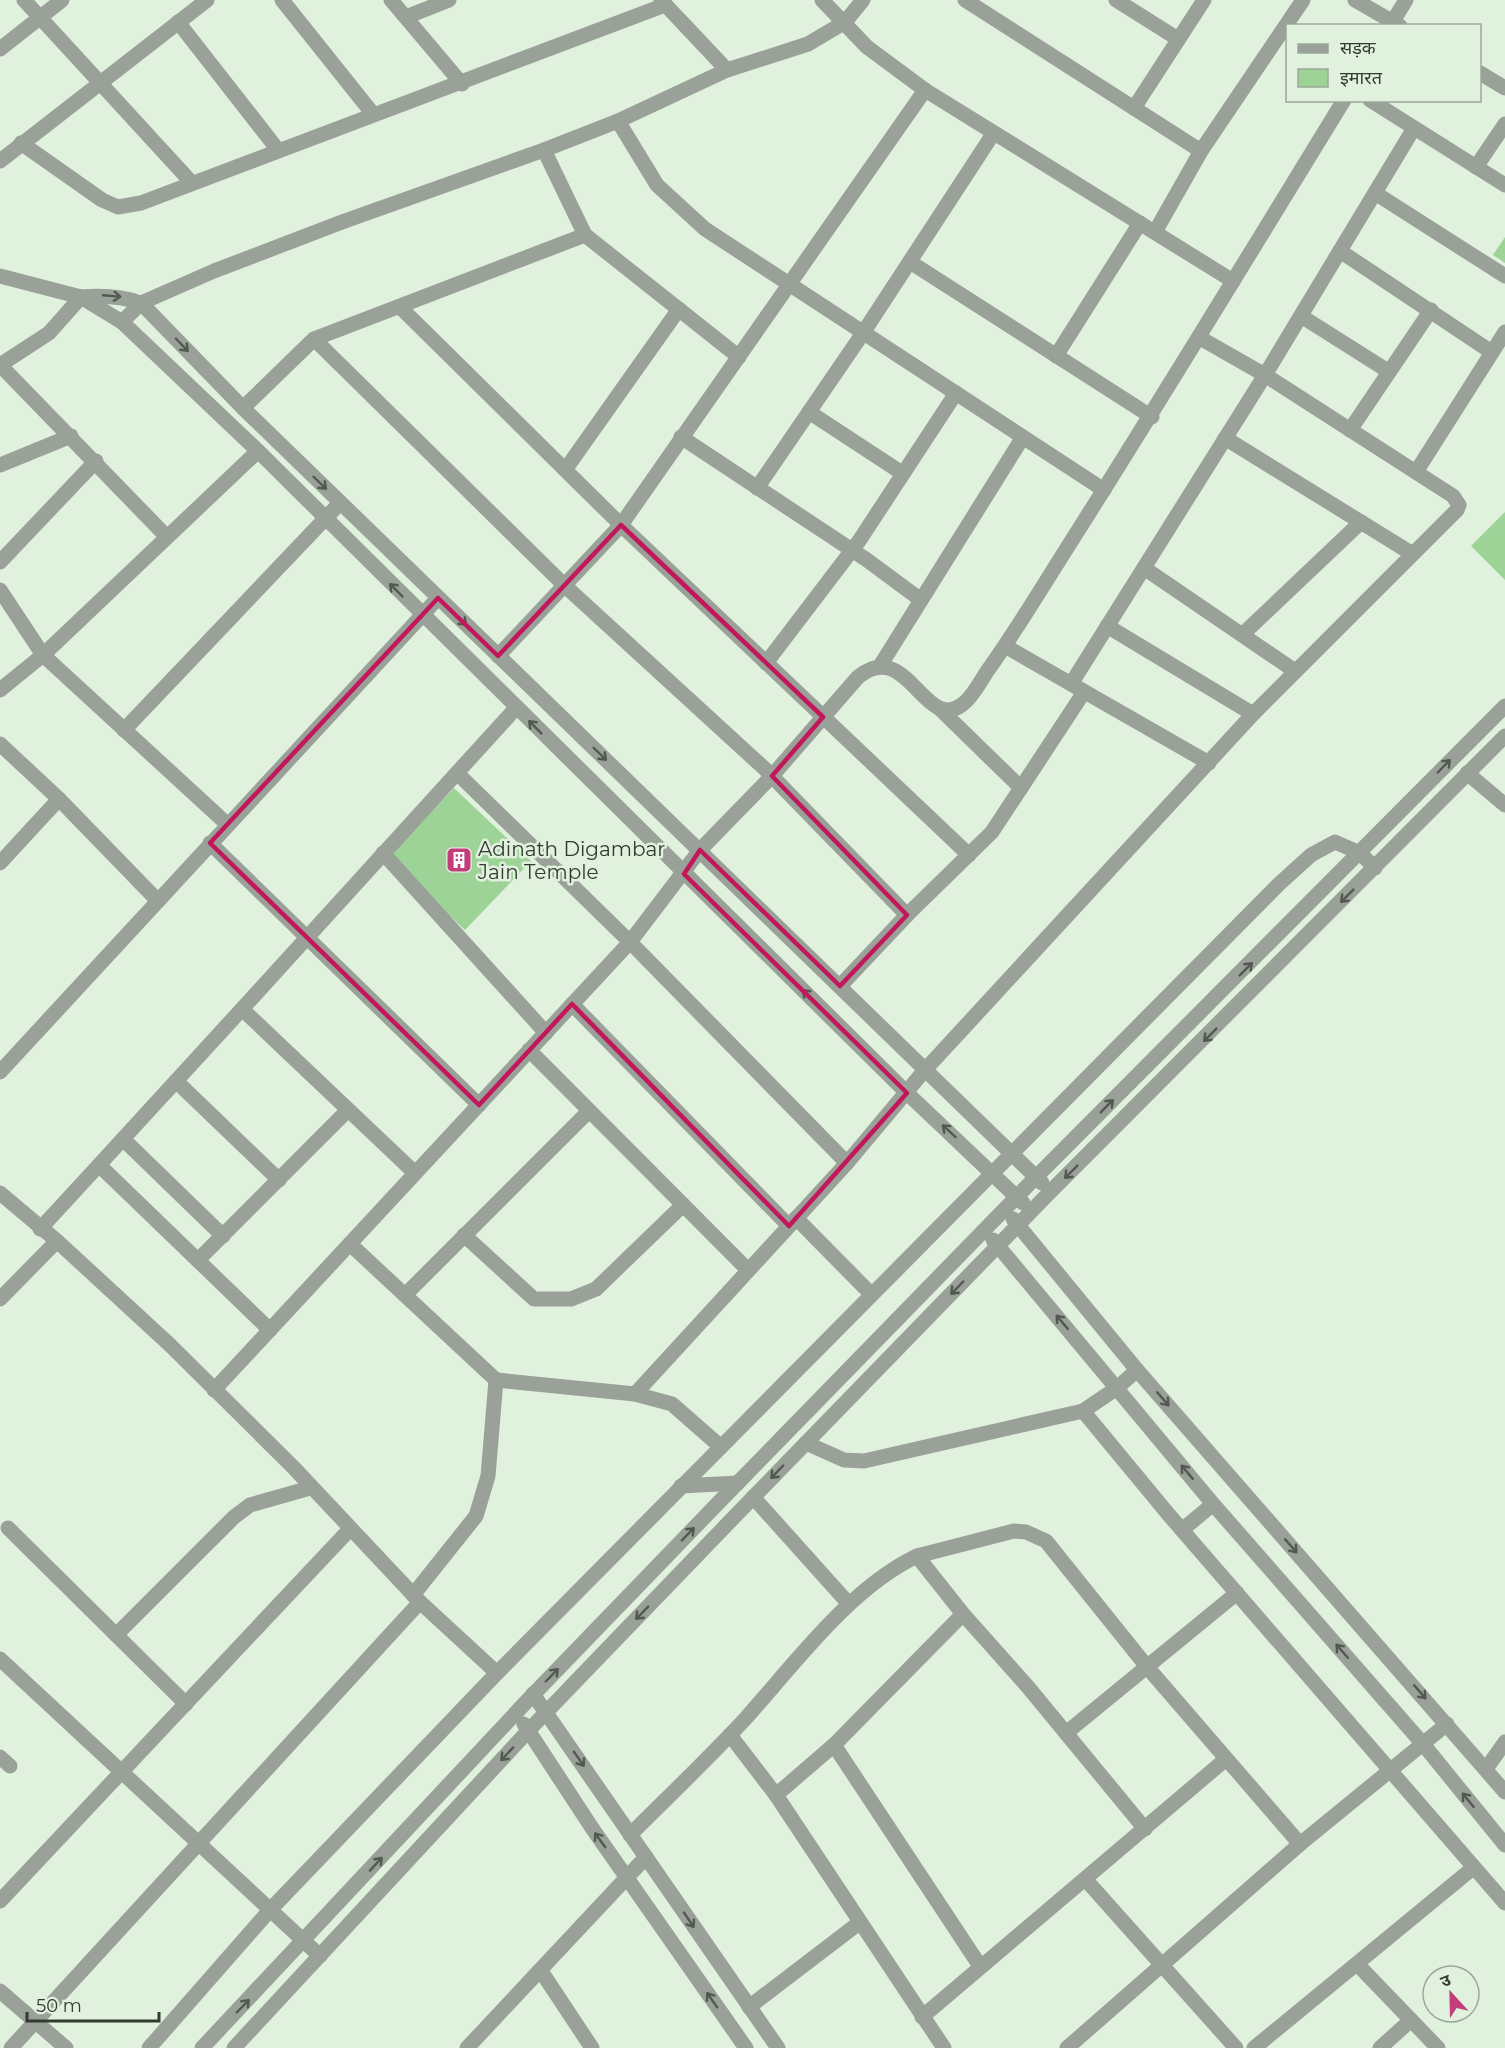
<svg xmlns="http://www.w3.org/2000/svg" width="1505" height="2048" font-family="Montserrat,'Noto Sans Devanagari',sans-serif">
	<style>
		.building { fill: #9ed398 }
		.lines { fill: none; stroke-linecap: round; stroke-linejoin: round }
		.minor { stroke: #99a198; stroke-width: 15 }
		.tertiary { stroke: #99a198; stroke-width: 15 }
		.oneway { stroke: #525951 }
		.marked { fill: none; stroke: #c2185b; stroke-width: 4.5; stroke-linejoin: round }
		.labels { text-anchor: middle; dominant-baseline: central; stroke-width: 5; stroke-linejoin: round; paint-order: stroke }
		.poi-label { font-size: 20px; fill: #333a32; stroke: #e0f1dd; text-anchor: start }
	</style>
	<rect width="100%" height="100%" fill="#e0f1dd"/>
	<g class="building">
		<polygon points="1505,237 1505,263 1493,255"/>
		<polygon points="1505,512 1505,580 1471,546"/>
		<polygon points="454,788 531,861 465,930 387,858"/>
	</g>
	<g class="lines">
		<g class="minor">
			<polyline points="24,0 192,183"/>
			<polyline points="282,0 373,114"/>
			<polyline points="391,0 462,84"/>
			<polyline points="661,0 727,70"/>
			<polyline points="822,0 867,47 925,90 1233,281"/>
			<polyline points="965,0 1201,151"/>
			<polyline points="1116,0 1178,39"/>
			<polyline points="1355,0 1400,26"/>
			<polyline points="406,17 449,0"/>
			<polyline points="178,22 278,150"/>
			<polyline points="1390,26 1406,0"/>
			<polyline points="0,49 62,0"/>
			<polyline points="1480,73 1505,88"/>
			<polyline points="1370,100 1505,185"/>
			<polyline points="1134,108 1204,0"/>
			<polyline points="618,121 657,185 705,229 1104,490"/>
			<polyline points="21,143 102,200 118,207 141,203 665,5"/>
			<polyline points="544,150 585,235 314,339 564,585 765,769 907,915"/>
			<polyline points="0,161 207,0"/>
			<polyline points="1476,167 1505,124"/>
			<polyline points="1375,193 1505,276"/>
			<polyline points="1155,232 1201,151 1303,0"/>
			<polyline points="585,235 739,357"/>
			<polyline points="1340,251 1490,351"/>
			<polyline points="910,262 1152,417"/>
			<polyline points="81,297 49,333 0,365 167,537"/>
			<polyline points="400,307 621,525 969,855"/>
			<polyline points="1301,316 1388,371"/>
			<polyline points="1056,356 1140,223"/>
			<polyline points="243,408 314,339"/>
			<polyline points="809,412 902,473"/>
			<polyline points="1350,430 1431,310"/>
			<polyline points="681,437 867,560 921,600"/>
			<polyline points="1225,438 1411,553"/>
			<polyline points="0,465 71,436"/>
			<polyline points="565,470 679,309"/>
			<polyline points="1416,472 1505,332"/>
			<polyline points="757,488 863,333 993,134"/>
			<polyline points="0,562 96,461"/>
			<polyline points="1144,568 1295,671"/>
			<polyline points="0,590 43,655 227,824"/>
			<polyline points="1107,626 1253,714"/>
			<polyline points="1243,634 1361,522"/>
			<polyline points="1005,646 1209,763"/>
			<polyline points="498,656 621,525 925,90"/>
			<polyline points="766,663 859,541 956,393"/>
			<polyline points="880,666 1023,437"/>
			<polyline points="1071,684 1265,375 1414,128"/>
			<polyline points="0,690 43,655 258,451"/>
			<polyline points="940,709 1021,788"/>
			<polyline points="124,730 340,503"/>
			<polyline points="0,744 59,799 158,901"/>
			<polyline points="457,773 630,942 847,1163"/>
			<polyline points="1467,773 1505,805"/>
			<polyline points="210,843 479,1105"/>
			<polyline points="383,853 546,1033"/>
			<polyline points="0,863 59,799"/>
			<polyline points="840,986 907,915 992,832 1084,692"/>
			<polyline points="572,1004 789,1226"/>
			<polyline points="242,1009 516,708"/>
			<polyline points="529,1050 748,1270"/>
			<polyline points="0,1072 438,598"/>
			<polyline points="176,1081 279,1180"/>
			<polyline points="123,1139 223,1236"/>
			<polyline points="99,1165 242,1009 415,1173"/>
			<polyline points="0,1193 57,1241 170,1345 294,1468 420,1602 497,1673"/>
			<polyline points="796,1218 871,1294"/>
			<polyline points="40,1229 99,1165 270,1330"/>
			<polyline points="464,1235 534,1299 571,1299 596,1289 683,1205"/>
			<polyline points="350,1244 496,1380 488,1476 476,1516 413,1595"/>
			<polyline points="198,1260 348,1110"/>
			<polyline points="405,1295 589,1111"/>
			<polyline points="0,1299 57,1241"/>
			<polyline points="496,1380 635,1394 672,1404 721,1447"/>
			<path d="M214 1390 630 942 700 850 772 776 858 677C908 636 925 737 964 703 974 695 981 680 988 670 1016 631 1041 589 1067 548 1161 400 1252 250 1344 100"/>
			<polyline points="635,1394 847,1163 924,1071 1253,714 1457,510 1459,505 1453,496 1265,375 1200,338"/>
			<polyline points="1083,1411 1169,1515 1505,1903"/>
			<polyline points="806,1443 844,1460 864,1461 1083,1411 1117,1388 1137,1370"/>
			<polyline points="681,1486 738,1483"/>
			<polyline points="753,1497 849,1604"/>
			<polyline points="8,1528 186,1704"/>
			<polyline points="1182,1530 1213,1504"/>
			<polyline points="917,1556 963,1614 1028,1687 1145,1829"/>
			<polyline points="116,1635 234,1517 250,1505 310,1488"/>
			<polyline points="0,1659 320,1956"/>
			<polyline points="1066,1733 1237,1593"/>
			<polyline points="730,1735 776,1795 944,2048"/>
			<polyline points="834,1745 980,1966"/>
			<polyline points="0,1757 10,1766"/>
			<polyline points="1486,1769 1505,1742"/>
			<polyline points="776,1795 834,1745 963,1614"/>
			<path d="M630 1835C669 1796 709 1758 746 1718 795 1663 850 1588 917 1556L1014 1531 1026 1532 1046 1541 1148 1668 1300 1844"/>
			<polyline points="1086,1880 1236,2048"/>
			<polyline points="0,1901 350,1529"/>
			<polyline points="1357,1964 1438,2048"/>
			<polyline points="541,1971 592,2048"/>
			<polyline points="0,1991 66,2048"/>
			<polyline points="749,2007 859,1923"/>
			<polyline points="922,2017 1226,1759"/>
			<polyline points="11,2048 420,1602"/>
			<polyline points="149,2048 270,1910 497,1673 1279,884 1311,855 1335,842 1360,853 1375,868"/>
			<polyline points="467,2048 646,1857"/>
			<polyline points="1067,2048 1300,1844 1447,1724"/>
			<polyline points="1254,2048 1473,1868"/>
			<polyline points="1380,2048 1411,2020"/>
		</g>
		<g class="tertiary">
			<polyline points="0,276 81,297 122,322 258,451 907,1093 1023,1203"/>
			<path d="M81 297C103 295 121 296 141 303L243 408 1042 1183"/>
			<polyline points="122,322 141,303 214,271 342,222 544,150 618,121 727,70 808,44 845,22 863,0"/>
			<polyline points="1013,1219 1137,1370 1505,1792"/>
			<polyline points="993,1240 1213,1504 1423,1744 1505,1845"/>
			<polyline points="533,1694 778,2048"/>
			<polyline points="524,1724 592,1828 746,2048"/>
			<polyline points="202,2048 527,1701 722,1499 1036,1177 1505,706"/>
			<polyline points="234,2048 529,1730 737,1514 1050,1192 1505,736"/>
		</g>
	</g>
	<defs><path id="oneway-shaft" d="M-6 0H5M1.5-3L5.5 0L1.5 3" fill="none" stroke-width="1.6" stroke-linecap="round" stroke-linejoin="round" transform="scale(1.5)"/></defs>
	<g class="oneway">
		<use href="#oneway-shaft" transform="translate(112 296) rotate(5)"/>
		<use href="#oneway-shaft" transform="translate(182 345) rotate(46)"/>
		<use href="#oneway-shaft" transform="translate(320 483) rotate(44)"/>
		<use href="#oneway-shaft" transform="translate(396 590) rotate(-135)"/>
		<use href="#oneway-shaft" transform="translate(460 619) rotate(44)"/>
		<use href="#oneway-shaft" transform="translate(535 727) rotate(-135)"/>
		<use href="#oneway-shaft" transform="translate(600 754) rotate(44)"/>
		<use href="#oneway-shaft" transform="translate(1444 766) rotate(-46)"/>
		<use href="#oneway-shaft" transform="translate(1347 896) rotate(135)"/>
		<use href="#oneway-shaft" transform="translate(1246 969) rotate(-45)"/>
		<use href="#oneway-shaft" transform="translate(809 996) rotate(-136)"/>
		<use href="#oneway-shaft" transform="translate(1210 1035) rotate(135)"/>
		<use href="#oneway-shaft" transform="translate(1107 1106) rotate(-45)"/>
		<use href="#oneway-shaft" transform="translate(949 1131) rotate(-138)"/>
		<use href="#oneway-shaft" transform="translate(1071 1172) rotate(135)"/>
		<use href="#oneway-shaft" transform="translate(957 1288) rotate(134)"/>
		<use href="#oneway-shaft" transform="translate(1062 1322) rotate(-130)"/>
		<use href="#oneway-shaft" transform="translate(1163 1399) rotate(49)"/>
		<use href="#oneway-shaft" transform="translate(777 1472) rotate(134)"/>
		<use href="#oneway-shaft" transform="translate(1187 1472) rotate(-130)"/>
		<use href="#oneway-shaft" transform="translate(688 1534) rotate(-46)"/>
		<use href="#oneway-shaft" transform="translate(1291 1546) rotate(49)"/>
		<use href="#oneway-shaft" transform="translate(642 1613) rotate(134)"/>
		<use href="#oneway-shaft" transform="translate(1342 1651) rotate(-131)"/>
		<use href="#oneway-shaft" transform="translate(552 1675) rotate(-46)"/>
		<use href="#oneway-shaft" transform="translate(1420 1692) rotate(49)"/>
		<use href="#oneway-shaft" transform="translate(507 1754) rotate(133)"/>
		<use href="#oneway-shaft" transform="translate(579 1759) rotate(55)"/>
		<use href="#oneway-shaft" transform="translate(1468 1800) rotate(-129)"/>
		<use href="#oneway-shaft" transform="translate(600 1840) rotate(-126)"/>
		<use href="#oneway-shaft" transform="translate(376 1864) rotate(-47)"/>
		<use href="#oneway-shaft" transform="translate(689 1920) rotate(56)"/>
		<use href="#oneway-shaft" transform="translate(712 2000) rotate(-125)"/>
		<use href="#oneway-shaft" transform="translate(243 2006) rotate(-46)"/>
	</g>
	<path class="marked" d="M621 525 823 717 772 776 907 915 840 986 700 850 684 874 907 1093 789 1226 572 1004 479 1105 210 843 438 598 498 656Z"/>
	<defs>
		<g id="building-square" transform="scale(1.35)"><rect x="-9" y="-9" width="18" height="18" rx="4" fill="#c43d7b" stroke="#e0f1dd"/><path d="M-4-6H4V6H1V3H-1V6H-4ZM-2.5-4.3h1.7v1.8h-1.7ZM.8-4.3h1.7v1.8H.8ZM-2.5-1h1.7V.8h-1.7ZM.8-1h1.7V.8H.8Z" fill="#fff"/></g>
	</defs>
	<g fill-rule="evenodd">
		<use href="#building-square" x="459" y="860"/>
	</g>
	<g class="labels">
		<g class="poi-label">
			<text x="478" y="849">Adinath Digambar<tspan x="478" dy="23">Jain Temple</tspan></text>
		</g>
	</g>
	<rect x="1286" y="24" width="195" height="78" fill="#e0f1dd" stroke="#9ba899" stroke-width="1.5"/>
	<rect x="1298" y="44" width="30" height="9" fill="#99a198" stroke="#9ba899" stroke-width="1.5"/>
	<text x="1340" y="54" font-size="18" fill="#333a32">सड़क</text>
	<rect x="1298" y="69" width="30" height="18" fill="#9ed398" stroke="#9ba899" stroke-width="1.5"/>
	<text x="1340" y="84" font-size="18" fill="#333a32">इमारत</text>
	<g transform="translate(1451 1994) rotate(338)"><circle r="28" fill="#e0f1dd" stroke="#9ba899" stroke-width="1.5"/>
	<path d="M0-4.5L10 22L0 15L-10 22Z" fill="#c43d7b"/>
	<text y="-9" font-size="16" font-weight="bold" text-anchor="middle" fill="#333a32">उ</text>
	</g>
	<path d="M27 2012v9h132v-9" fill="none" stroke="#333a32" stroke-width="3"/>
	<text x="36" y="2012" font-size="18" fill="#333a32" stroke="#e0f1dd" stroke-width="4.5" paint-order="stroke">50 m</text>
</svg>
